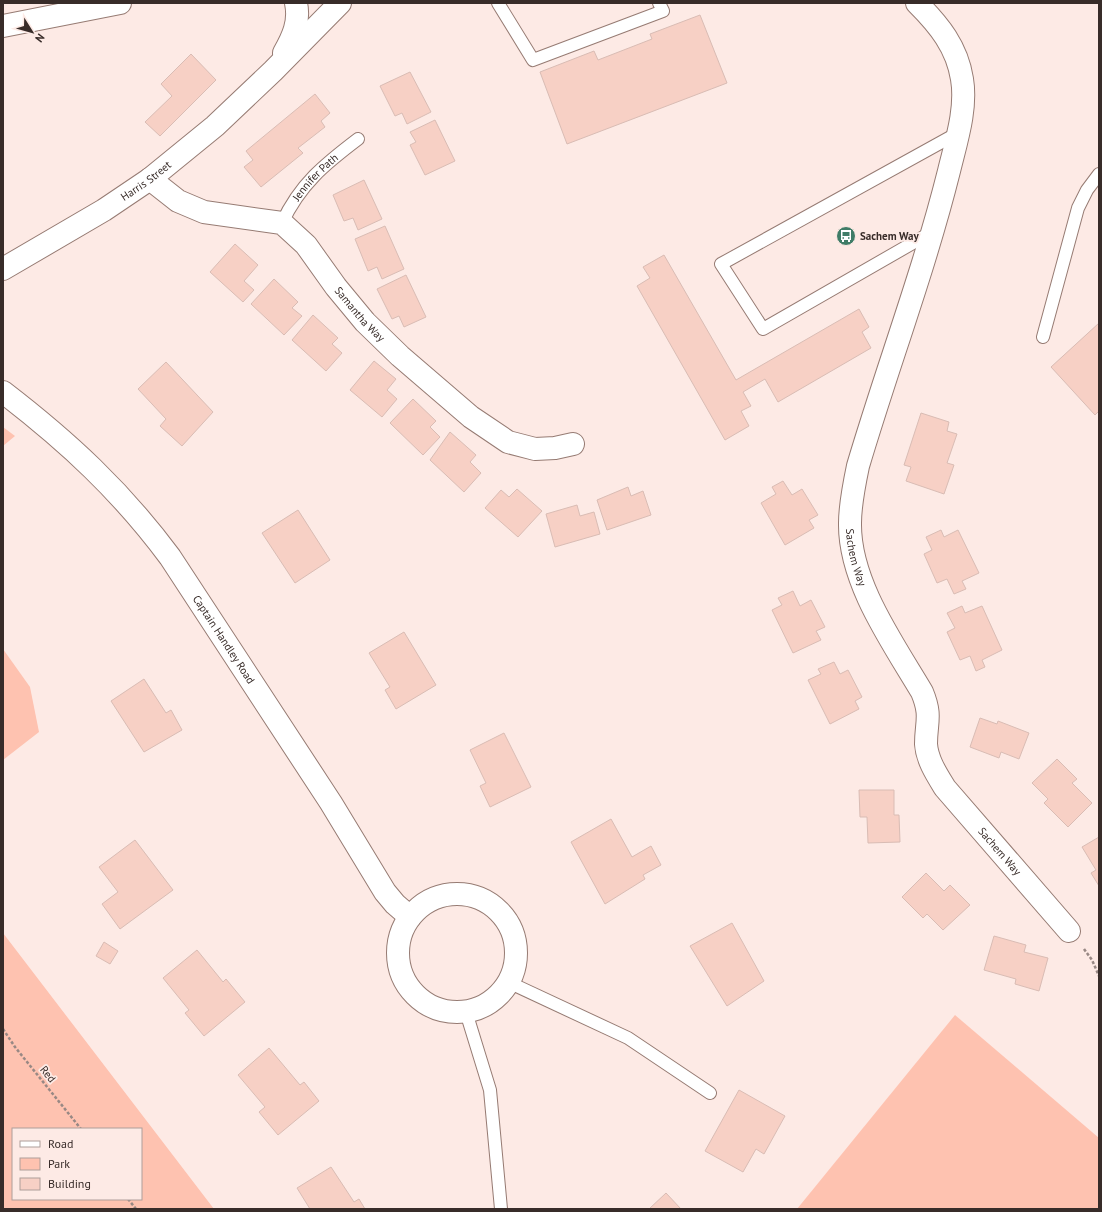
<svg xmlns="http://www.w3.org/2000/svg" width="1102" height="1212" font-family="'PT Sans',sans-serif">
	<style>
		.green { fill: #fec2b0; fill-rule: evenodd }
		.building { fill: #f7d0c5; stroke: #d9bcb4 }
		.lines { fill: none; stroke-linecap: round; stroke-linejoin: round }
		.service-casing { stroke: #967b73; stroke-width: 14 }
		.minor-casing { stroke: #967b73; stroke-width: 24 }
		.secondary-casing { stroke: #967b73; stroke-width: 24 }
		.path { stroke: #988884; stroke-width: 2.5; stroke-dasharray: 3 2; stroke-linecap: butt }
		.service { stroke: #fff; stroke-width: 12 }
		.minor { stroke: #fff; stroke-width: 22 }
		.secondary { stroke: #fff; stroke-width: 22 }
		.labels { text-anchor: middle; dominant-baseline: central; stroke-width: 3.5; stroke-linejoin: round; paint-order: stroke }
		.street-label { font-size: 11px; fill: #382c29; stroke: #fdeae5 }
		.poi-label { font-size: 11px; font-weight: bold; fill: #382c29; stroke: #fdeae5; text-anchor: start }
	</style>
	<rect width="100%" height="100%" fill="#fdeae5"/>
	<g class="green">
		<polygon points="3,427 15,436 3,446"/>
		<polygon points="3,649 30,687 39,732 3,760"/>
		<path d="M3 933 214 1209H3ZM13 1129H141V1199H13Z"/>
		<polygon points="955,1015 1099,1138 1099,1209 797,1209"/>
	</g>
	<g class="building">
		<polygon points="700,15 727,83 567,144 540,72 594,51 598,60 652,39 650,34"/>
		<polygon points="191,54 216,80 160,136 145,122 172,96 161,84"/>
		<polygon points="410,72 431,112 407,124 402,113 395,116 380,86"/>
		<polygon points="315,94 330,113 321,121 325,127 298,148 303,153 261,187 244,167 253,160 246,151"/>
		<polygon points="435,120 455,161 425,175 410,145 416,142 410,132"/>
		<polygon points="364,180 382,219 358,230 353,218 344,221 333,195"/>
		<polygon points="385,226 404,269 382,279 377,267 368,271 355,239"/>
		<polygon points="235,244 258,265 244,281 254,290 243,302 210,272"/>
		<polygon points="664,255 736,380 859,309 869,327 862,332 871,348 778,402 765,379 743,392 751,406 741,411 749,426 725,440 637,286 650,278 643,267"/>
		<polygon points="406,275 426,317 404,327 399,316 392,319 377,289"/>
		<polygon points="274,279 298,302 292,308 302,316 284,335 251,304"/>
		<polygon points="313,315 338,338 332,344 342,353 326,371 292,340"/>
		<polygon points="1099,323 1099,411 1095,415 1051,367"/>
		<polygon points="374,361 396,379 387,390 397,399 382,417 350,390"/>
		<polygon points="166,362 213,412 182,446 160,426 166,419 138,389"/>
		<polygon points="413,399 436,421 430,427 440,437 423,455 390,423"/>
		<polygon points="921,413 949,422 947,431 957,434 947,463 954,465 944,494 906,481 911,467 904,465"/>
		<polygon points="450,432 476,455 470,462 481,473 464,492 430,460"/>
		<polygon points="783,481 792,495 802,489 818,515 809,520 814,528 785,545 761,503 776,494 772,487"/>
		<polygon points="628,487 631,496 643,491 651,515 607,530 597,500"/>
		<polygon points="517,489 542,511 518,537 485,508 501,490 509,497"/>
		<polygon points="577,505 580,516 594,512 600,534 555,547 546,514"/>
		<polygon points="298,510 330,560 295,583 262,533"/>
		<polygon points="941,530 944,537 958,530 979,573 962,581 966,589 954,594 947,579 937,583 924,554 932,550 926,537"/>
		<polygon points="793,591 800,606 811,600 825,627 816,631 821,640 793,653 772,610 782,605 778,598"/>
		<polygon points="962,606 965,613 982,606 1002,650 982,660 985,667 976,671 970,656 960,660 947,632 955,628 947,613"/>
		<polygon points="404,632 436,685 396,709 385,690 390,687 369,653"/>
		<polygon points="834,662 840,674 848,670 862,697 855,701 859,709 830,724 808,680 821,674 818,669"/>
		<polygon points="144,679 166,713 171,710 182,730 144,752 111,701"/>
		<polygon points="980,718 997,724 998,721 1029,733 1019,759 1001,752 999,758 970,747"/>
		<polygon points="504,733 531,787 490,807 480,786 486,783 470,750"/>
		<polygon points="1057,759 1077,779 1072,783 1092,803 1068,827 1044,803 1048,799 1032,783"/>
		<polygon points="859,790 894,790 894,815 899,815 900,842 868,843 867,817 860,817"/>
		<polygon points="611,819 632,857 651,846 661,865 643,875 645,879 605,904 571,842"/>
		<polygon points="1099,837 1099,886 1091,873 1096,870 1082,847"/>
		<polygon points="135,840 173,890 120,929 102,904 118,892 99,867"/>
		<polygon points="926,873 944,891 950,885 970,905 943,930 927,914 923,918 902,897"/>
		<polygon points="732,923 764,981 727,1006 690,946"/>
		<polygon points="994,936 1026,945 1024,952 1048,958 1039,991 1015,984 1016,979 984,970"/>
		<polygon points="104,942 118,951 110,964 96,956"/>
		<polygon points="197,950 223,982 226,979 245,1002 204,1036 185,1013 189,1010 163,978"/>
		<polygon points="269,1048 300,1085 304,1082 319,1101 278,1135 259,1112 265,1107 238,1075"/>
		<polygon points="739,1090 785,1116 764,1154 756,1149 743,1172 705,1151"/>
		<polygon points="331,1167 354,1202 359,1199 365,1209 310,1209 297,1188"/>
		<polygon points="666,1193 681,1209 649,1209"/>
	</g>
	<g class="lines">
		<g class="service-casing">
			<g id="service">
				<polyline points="498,3 533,60 663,11 659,3"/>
				<path id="s1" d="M282 223C300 184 325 164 358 139"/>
				<polyline points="932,232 763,329 721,264 958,133"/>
				<polyline points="1043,337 1078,208 1087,190 1099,174"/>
				<polyline points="508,982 628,1038 710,1093"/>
				<polyline points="466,1012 490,1090 501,1209"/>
			</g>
		</g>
		<g class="minor-casing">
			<g id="minor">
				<path id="s2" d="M917 3C939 25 957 47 962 79 967 109 956 142 949 171 924 271 887 368 858 466 854 485 850 504 850 523 849 582 893 643 922 692 932 716 926 722 926 744 927 760 937 775 945 788L1069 931"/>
				<path d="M284 53C293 37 300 22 296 3"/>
				<path id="s3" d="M150 179 178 201 204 212 282 223 306 245 336 287 365 322 400 356 471 417 508 442 535 449 555 448 573 444"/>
				<path id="s4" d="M3 269 104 210 150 179 215 126 273 71 340 3"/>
				<path id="s5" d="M3 392C68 442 121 491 170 557L331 803 385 892 395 904 410 917"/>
				<circle cx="457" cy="953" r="59"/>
			</g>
		</g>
		<g class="secondary-casing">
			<polyline id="secondary" points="3,26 120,3"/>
		</g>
		<g class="path">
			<polyline points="1084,949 1092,960 1099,976"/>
			<polyline points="3,1029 15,1047 81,1129"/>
			<polyline points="128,1199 136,1209"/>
		</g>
		<use href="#service" class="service"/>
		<use href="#minor" class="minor"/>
		<use href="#secondary" class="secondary"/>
	</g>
	<defs>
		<g id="bus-disc" transform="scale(1)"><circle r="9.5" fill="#3f7c67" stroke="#fdeae5"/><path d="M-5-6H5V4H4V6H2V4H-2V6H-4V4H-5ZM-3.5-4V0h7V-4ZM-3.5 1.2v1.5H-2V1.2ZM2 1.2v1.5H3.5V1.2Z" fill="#fff"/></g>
	</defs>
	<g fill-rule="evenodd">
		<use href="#bus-disc" x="846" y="236"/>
	</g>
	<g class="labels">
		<g class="street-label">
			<text stroke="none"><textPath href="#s1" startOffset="57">Jennifer Path</textPath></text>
			<text stroke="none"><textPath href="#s4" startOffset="168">Harris Street</textPath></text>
			<text stroke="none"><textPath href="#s3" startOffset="263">Samantha Way</textPath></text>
			<text stroke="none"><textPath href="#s2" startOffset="585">Sachem Way</textPath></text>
			<text stroke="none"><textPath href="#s5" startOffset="334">Captain Handley Road</textPath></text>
			<text stroke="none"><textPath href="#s2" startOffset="921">Sachem Way</textPath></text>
			<text transform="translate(48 1074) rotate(51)">Red</text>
		</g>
		<g class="poi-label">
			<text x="860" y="236">Sachem Way</text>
		</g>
	</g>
	<rect width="1102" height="1212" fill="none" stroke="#382c29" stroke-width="8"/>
	<rect x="12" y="1128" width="130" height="72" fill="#fdeae5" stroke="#ae9e9a"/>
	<rect x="20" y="1141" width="20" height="6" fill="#ffffff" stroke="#ae9e9a"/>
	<text x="48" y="1148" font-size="12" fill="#382c29">Road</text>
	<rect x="20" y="1158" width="20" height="12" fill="#fec2b0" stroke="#ae9e9a"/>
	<text x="48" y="1168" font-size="12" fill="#382c29">Park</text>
	<rect x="20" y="1178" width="20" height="12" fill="#f7d0c5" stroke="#ae9e9a"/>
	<text x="48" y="1188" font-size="12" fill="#382c29">Building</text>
	<g transform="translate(32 32) rotate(127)" stroke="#fdeae5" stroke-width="3" paint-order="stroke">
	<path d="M0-3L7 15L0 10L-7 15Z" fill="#382c29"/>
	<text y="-6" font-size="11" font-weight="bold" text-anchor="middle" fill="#382c29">N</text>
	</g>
</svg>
